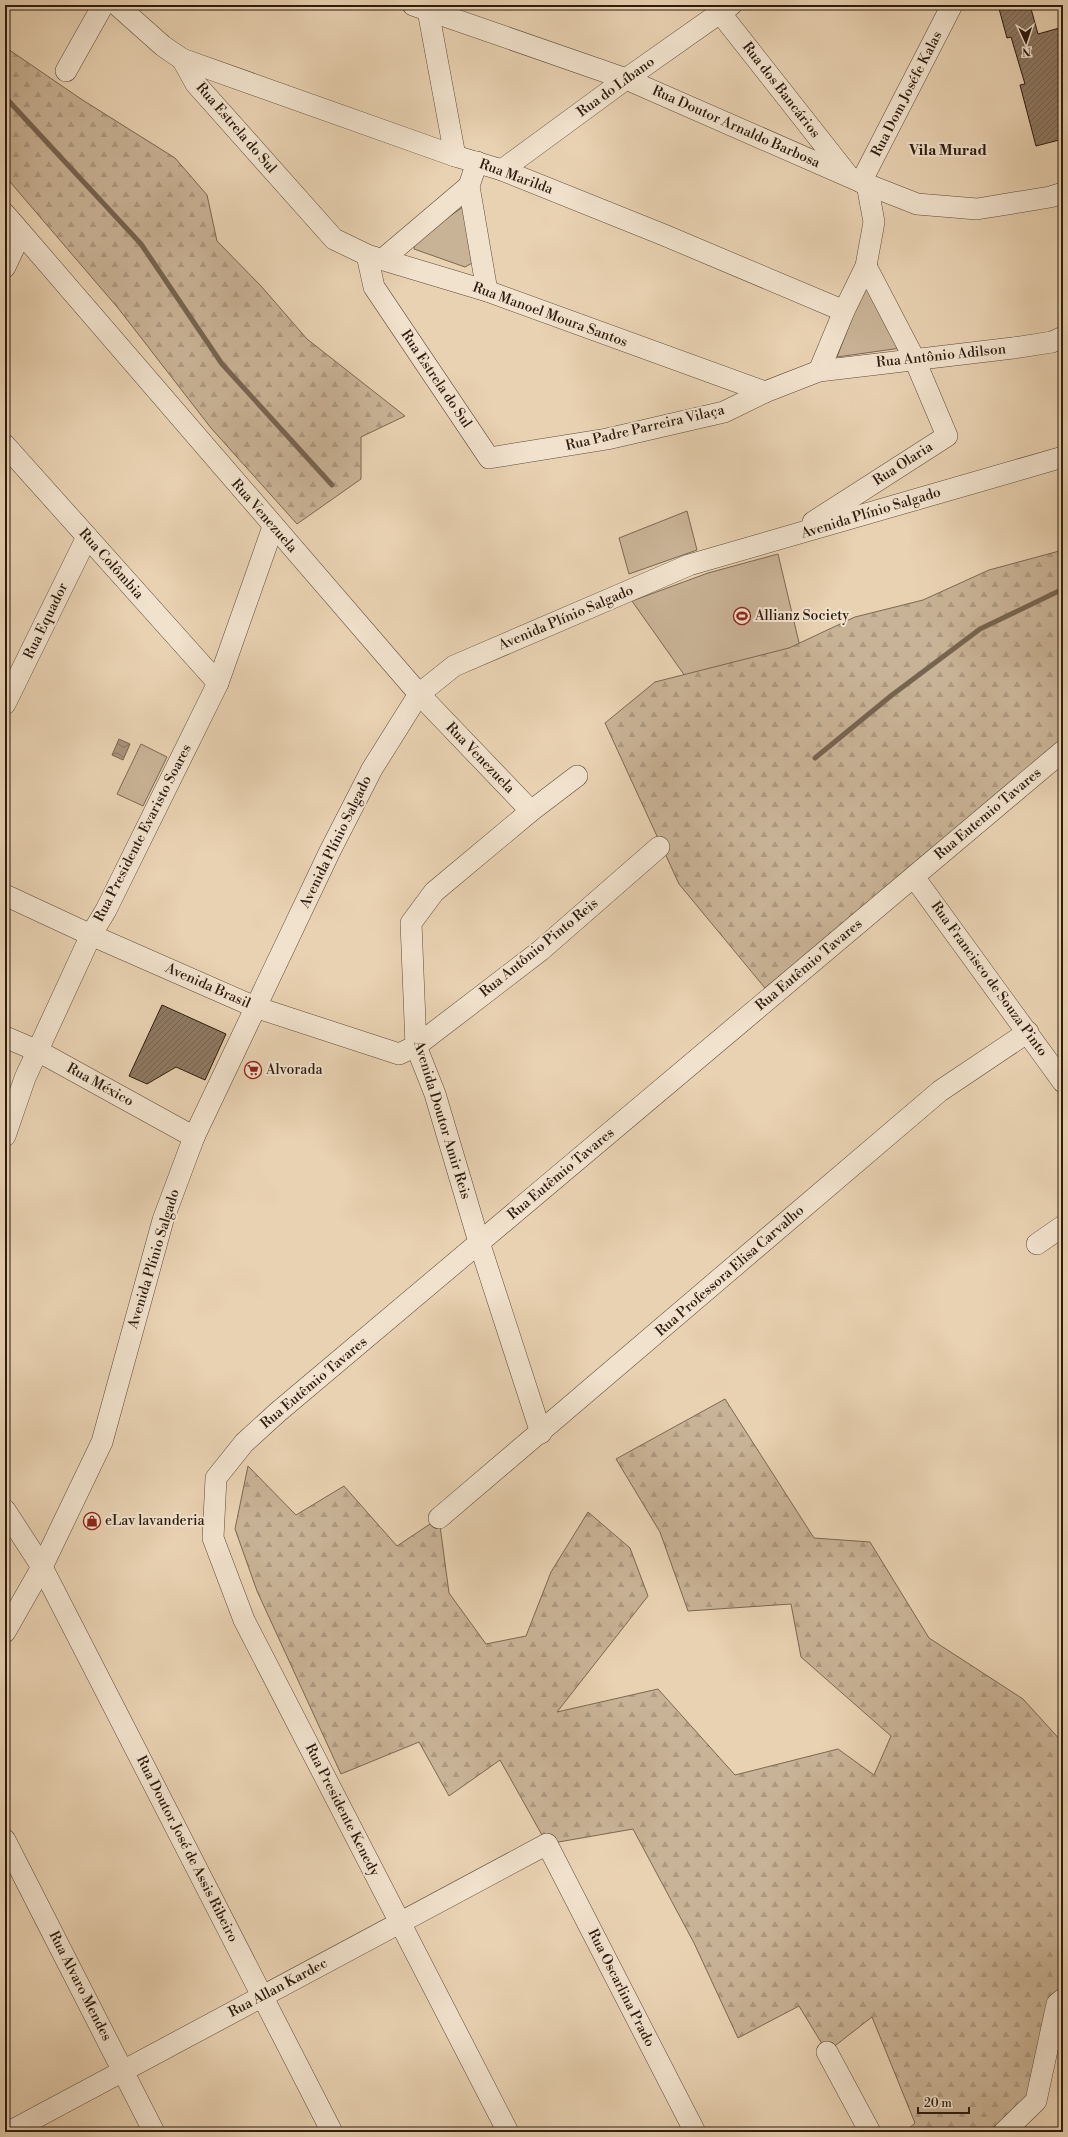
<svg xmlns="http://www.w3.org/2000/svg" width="1068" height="2137" font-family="'Libre Bodoni',serif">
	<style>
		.green { fill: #c9b396; stroke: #7b6752 }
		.forest { fill: url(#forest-firs); stroke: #7b6752 }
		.water { fill: url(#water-waves); stroke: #776450 }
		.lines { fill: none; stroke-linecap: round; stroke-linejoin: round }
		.stream { stroke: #776450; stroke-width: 5 }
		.building { fill: url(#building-hatch); stroke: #2d1b0f }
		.minor-casing { stroke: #5c4938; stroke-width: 22 }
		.minor { stroke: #f1e2cd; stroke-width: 21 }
		.labels { text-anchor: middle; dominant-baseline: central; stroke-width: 4; stroke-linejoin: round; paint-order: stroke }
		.street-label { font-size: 14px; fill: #2d1b0f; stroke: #f1e2cd }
		.poi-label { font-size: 14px; fill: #2d1b0f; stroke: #f1e2cd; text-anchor: start }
		.neighbourhood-label { font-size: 15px; font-weight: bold; fill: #2d1b0f; stroke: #f1e2cd }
	</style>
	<defs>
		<pattern id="forest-firs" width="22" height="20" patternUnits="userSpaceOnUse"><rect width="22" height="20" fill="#c9b396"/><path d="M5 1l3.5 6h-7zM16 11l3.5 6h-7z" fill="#ad9980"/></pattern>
		<pattern id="water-waves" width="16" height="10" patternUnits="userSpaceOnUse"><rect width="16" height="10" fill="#a9947b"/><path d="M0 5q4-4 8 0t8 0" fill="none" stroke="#8a7863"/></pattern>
		<pattern id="building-hatch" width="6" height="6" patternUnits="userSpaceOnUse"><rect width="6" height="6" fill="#8f7a64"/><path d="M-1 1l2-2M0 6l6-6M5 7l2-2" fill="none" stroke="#756351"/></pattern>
	</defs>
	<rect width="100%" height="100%" fill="#e9d2b2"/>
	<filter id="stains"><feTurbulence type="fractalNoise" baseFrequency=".005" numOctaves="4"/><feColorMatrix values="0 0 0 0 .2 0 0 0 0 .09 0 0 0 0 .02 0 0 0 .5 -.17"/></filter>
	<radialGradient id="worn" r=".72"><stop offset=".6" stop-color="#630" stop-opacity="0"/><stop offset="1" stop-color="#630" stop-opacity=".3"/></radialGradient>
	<g class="green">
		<polygon points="463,207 472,263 465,267 414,249 415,240"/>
		<polygon points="865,284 901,348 837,357"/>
		<polygon points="687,511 697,550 629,574 619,538"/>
		<polygon points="778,554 801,651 697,693 632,601 708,573"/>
		<polygon points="141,744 167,757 143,806 117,794"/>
	</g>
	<g class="forest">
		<polygon points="5,47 81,99 175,158 207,195 217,241 261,286 307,339 405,416 361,437 361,479 297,524 211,428 118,308 5,176"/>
		<polygon points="1063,550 1063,743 765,988 679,884 605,723 655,682 789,648 855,617 923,600 989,570"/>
		<polygon points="725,1399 814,1538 870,1542 929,1638 1023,1699 1063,1743 1063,1991 1026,2098 996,2132 905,2132 915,2123 872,2017 827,2052 799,2006 738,2038 694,1943 633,1829 547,1844 500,1760 449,1796 419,1742 341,1774 257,1591 235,1529 248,1466 296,1515 344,1486 397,1546 439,1518 449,1593 486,1644 526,1636 551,1572 588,1512 630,1548 648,1596 557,1712 658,1689 735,1775 838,1749 874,1775 891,1736 801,1657 791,1604 688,1611 660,1532 616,1459"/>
	</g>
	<polygon class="water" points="119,739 130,744 123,760 112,755"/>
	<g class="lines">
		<g class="stream">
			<polyline points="5,97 141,244 222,364 332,485"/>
			<polyline points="815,758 892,695 980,629 1063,589"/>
		</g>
	</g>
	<g class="building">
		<polygon points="998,5 1030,5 1038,34 1063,27 1063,139 1036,146 1020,85 1025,84 1011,37 1007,38"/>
		<polygon points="162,1005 226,1034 205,1080 176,1067 147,1084 129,1076"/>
	</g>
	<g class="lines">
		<g class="minor-casing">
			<g id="minor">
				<polyline points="117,5 163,46 182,59 196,84 334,239 367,255 487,291 765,392"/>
				<polyline points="413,5 626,79 861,182 917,204 977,209 1050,197 1063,193"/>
				<polyline points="427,5 455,156"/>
				<polyline points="714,5 847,174"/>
				<polyline points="182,59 455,156 502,170 664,235 844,311"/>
				<polyline points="66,71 103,5"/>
				<polyline points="477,162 469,186 487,291"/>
				<polyline points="502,170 626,79 731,5"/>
				<polyline points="861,182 952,5"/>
				<polyline points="5,214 419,694 531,811"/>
				<polyline points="367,255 374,287 489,458 607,439 724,412 765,392 819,371 1013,348 1052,342 1063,337"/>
				<polyline points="383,259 469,186"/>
				<polyline points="5,267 21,233"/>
				<polyline points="819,371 844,311 866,266 874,222 867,184"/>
				<polyline points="5,445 218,683"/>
				<polyline points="813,522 947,436 914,358 866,266"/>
				<polyline points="5,704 87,537"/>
				<polyline points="914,877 1063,1082"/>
				<polyline points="5,895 91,935 255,1007 399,1054 416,1046 540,951 659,847"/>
				<polyline points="5,1037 38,1051 194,1137"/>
				<polyline points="5,1136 25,1078 91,935 106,910 218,683 273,527"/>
				<polyline points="1037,1244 1063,1226"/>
				<polyline points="541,1433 479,1242 435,1094 416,1046 411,923 434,892 531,811 577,776"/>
				<polyline points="5,1510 42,1567 332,2132"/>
				<polyline points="439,1518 940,1091 1028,1032"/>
				<polyline points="5,1632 42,1567 102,1442 163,1220 194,1137 330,851 372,769 419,694 454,666 689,565 1063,457"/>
				<polyline points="5,1840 154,2132"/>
				<polyline points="827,2052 870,2132"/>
				<polyline points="9,2132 547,1844 695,2132"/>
				<polyline points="508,2132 244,1620 213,1538 216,1478 244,1443 278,1412 1063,751"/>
				<polyline points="1004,2132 1036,2101 1057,2004 1063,1999"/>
			</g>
		</g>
		<use href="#minor" class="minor"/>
	</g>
	<defs>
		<g id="stadium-ring" transform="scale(0.9)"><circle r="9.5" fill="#f1e2cd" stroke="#8f2418" stroke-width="1.5"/><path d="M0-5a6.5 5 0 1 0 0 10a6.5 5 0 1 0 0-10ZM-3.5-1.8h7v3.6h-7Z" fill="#8f2418"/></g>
		<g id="supermarket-ring" transform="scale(0.9)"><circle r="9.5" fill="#f1e2cd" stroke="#8f2418" stroke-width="1.5"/><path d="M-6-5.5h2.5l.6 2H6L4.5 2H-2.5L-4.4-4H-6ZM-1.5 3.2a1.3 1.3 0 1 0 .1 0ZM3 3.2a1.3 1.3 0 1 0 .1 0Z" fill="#8f2418"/></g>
		<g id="shop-ring" transform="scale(0.9)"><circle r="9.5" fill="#f1e2cd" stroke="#8f2418" stroke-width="1.5"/><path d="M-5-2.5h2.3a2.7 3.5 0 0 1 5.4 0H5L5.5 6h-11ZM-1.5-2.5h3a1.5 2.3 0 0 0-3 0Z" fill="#8f2418"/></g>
	</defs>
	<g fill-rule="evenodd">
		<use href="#stadium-ring" x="742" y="616"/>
		<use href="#supermarket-ring" x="253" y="1070"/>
		<use href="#shop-ring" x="92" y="1521"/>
	</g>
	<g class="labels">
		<g class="street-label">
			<text transform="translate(616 87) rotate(-36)">Rua do Líbano</text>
			<text transform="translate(781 90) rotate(52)">Rua dos Bancários</text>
			<text transform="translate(907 94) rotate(-63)">Rua Dom Joséfe Kalas</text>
			<text transform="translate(736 127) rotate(24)">Rua Doutor Arnaldo Barbosa</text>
			<text transform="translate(236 128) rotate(49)">Rua Estrela do Sul</text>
			<text transform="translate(516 177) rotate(20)">Rua Marilda</text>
			<text transform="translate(550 315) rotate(20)">Rua Manoel Moura Santos</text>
			<text transform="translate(941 356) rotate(-6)">Rua Antônio Adilson</text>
			<text transform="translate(436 379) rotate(56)">Rua Estrela do Sul</text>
			<text transform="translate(645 428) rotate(-13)">Rua Padre Parreira Vilaça</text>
			<text transform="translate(903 464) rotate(-33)">Rua Olaria</text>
			<text transform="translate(871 513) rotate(-17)">Avenida Plínio Salgado</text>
			<text transform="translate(264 516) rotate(49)">Rua Venezuela</text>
			<text transform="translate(111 564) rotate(48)">Rua Colômbia</text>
			<text transform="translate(566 618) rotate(-23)">Avenida Plínio Salgado</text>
			<text transform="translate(46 621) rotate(-64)">Rua Equador</text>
			<text transform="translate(480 758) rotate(46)">Rua Venezuela</text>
			<text transform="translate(988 814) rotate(-40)">Rua Eutemio Tavares</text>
			<text transform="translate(143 833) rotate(-63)">Rua Presidente Evaristo Soares</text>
			<text transform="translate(336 842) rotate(-64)">Avenida Plínio Salgado</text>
			<text transform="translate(539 948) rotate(-39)">Rua Antônio Pinto Reis</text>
			<text transform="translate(809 965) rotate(-40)">Rua Eutêmio Tavares</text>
			<text transform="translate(989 979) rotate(54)">Rua Francisco de Souza Pinto</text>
			<text transform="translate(208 986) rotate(24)">Avenida Brasil</text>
			<text transform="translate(100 1085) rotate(29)">Rua México</text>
			<text transform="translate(442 1120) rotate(73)">Avenida Doutor Amir Reis</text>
			<text transform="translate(561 1174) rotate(-40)">Rua Eutêmio Tavares</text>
			<text transform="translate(154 1259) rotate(-73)">Avenida Plínio Salgado</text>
			<text transform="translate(730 1271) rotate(-41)">Rua Professora Elisa Carvalho</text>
			<text transform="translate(314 1383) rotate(-40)">Rua Eutêmio Tavares</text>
			<text transform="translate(342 1810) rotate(63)">Rua Presidente Kenedy</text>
			<text transform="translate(187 1849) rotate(63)">Rua Doutor José de Assis Ribeiro</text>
			<text transform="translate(80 1986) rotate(63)">Rua Alvaro Mendes</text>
			<text transform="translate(278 1988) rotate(-28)">Rua Allan Kardec</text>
			<text transform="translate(621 1988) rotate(63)">Rua Oscarlina Prado</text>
		</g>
		<g class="poi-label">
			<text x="755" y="616">Allianz Society</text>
			<text x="266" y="1070">Alvorada</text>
			<text x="105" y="1521">eLav lavanderia</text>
		</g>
		<g class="neighbourhood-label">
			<text x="948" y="150">Vila Murad</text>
		</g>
	</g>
	<rect width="1068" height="2137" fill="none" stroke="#e9d2b2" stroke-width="20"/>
	<rect x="6" y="6" width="1056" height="2125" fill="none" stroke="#2d1b0f" stroke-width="2"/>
	<rect x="10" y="10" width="1048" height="2117" fill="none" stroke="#2d1b0f"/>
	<g transform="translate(1026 42) rotate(177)" stroke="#f1e2cd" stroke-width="3" paint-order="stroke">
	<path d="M0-3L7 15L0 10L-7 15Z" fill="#2d1b0f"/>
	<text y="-6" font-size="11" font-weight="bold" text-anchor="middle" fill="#2d1b0f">N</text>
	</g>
	<path d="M918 2107v6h51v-6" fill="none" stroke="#2d1b0f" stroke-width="2"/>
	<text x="924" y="2107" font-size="12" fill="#2d1b0f" stroke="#f1e2cd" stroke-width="3" paint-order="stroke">20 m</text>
	<rect width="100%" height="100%" filter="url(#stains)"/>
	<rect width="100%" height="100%" fill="url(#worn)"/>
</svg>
